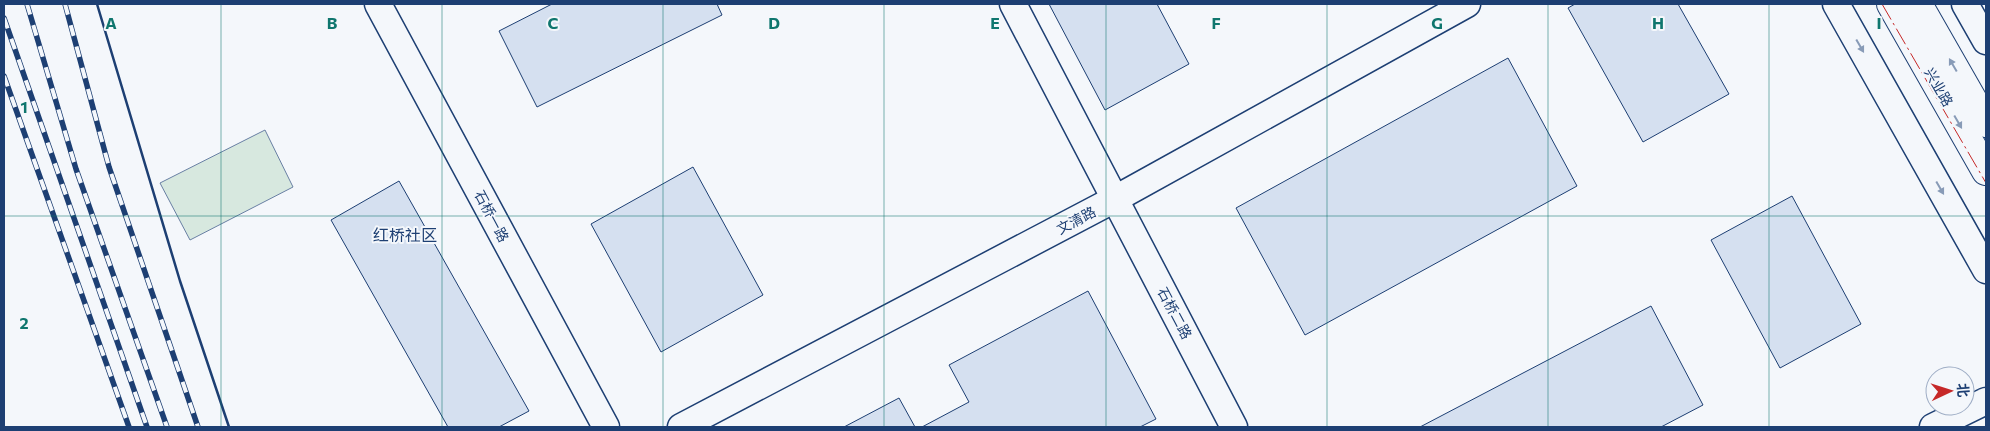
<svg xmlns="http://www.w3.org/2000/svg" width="1990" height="431" font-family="Commissioner,'Noto Sans SC',sans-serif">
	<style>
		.green { fill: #d7e8df; stroke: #687fa3 }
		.building { fill: #d5e0f0; stroke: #1d3f73 }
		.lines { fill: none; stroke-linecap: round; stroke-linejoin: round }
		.minor-casing { stroke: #1d3f73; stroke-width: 29 }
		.major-casing { stroke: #1d3f73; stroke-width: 30 }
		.minor { stroke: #f4f7fb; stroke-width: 26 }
		.major { stroke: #f4f7fb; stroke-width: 28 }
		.rail-casing { stroke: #1d3f73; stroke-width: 5.5 }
		.rail { stroke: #f4f7fb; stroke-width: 4; stroke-dasharray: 11; stroke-linecap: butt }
		.wall { stroke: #1d3f73; stroke-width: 2.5 }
		.power { stroke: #c62828; stroke-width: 1; stroke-dasharray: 18 4 2.5 4; stroke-linecap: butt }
		.oneway { fill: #889bb7 }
		.grid { fill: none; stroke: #0f766e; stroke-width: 1; stroke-opacity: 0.55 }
		.labels { text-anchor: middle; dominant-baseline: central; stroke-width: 4; stroke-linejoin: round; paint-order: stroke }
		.street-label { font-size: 14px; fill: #1d3f73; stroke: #f4f7fb }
		.quarter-label { font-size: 16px; fill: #1d3f73; stroke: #f4f7fb }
		.grid-label { font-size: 16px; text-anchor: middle; font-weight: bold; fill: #0f766e; stroke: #f4f7fb; stroke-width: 4; stroke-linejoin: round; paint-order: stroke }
	</style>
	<rect width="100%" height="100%" fill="#f4f7fb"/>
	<polygon class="green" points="265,130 293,187 190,240 160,183"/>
	<g class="building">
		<polygon points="552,4 717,4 722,15 537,107 499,31"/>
		<polygon points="1049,4 1157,4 1189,64 1105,110"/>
		<polygon points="1575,4 1678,4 1729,94 1643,142 1568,8"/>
		<polygon points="1508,58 1577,186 1305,335 1236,208"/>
		<polygon points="693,167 763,295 661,352 591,224"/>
		<polygon points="399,181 529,411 499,427 448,427 331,220"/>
		<polygon points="1792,196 1861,324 1780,368 1711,240"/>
		<polygon points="1088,291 1156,419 1140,427 922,427 969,402 949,365"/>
		<polygon points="1651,306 1703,405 1661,427 1420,427"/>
		<polygon points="899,398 915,427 844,427"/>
	</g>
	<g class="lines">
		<g class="minor-casing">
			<g id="minor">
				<polyline points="378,4 606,427"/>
				<polyline points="1013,4 1234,427"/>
				<polyline points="1836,4 1986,270"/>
				<polyline points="1965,4 1986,41"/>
				<polyline points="681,427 1115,199 1467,4"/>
				<polyline points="1933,427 1986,401"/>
			</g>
		</g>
		<g class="major-casing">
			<g id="major">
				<polyline points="1891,4 1986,171"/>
				<polyline points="1918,4 1986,123"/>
			</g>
		</g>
		<use href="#minor" class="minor"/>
		<use href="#major" class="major"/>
		<g class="rail-casing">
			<g id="rail">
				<polyline points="27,4 76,169 167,427"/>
				<polyline points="65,4 109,167 198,427"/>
				<polyline points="4,18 147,427"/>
				<polyline points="4,76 129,427"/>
			</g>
		</g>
		<use href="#rail" class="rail"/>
		<polyline class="wall" points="97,4 180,281 229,427"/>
		<polyline class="power" points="1882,4 1986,183"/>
	</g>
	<defs><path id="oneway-solid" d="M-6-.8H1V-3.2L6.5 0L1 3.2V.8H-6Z" transform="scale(1.25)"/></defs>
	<g class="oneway">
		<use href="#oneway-solid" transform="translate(1860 46) rotate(60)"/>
		<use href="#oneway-solid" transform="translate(1953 65) rotate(-120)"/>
		<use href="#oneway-solid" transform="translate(1958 122) rotate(60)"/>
		<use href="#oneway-solid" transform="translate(1940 188) rotate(60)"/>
	</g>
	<path class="grid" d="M221 4V427M442 4V427M663 4V427M884 4V427M1106 4V427M1327 4V427M1548 4V427M1769 4V427M4 216H1986"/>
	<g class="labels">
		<g class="street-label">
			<text transform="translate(1939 87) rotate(60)">兴业路</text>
			<text transform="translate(492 216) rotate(62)">石桥一路</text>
			<text transform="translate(1076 220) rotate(-28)">文清路</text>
			<text transform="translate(1175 313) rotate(62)">石桥二路</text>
		</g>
		<g class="quarter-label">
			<text x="405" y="234">红桥社区</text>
		</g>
	</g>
	<g class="grid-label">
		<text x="111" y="29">A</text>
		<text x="332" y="29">B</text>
		<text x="553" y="29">C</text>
		<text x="774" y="29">D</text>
		<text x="995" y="29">E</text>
		<text x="1216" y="29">F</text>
		<text x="1437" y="29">G</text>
		<text x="1658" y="29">H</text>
		<text x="1879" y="29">I</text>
		<text x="24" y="113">1</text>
		<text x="24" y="329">2</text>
	</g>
	<rect width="1990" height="431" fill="none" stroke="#1d3f73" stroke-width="10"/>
	<g transform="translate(1950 391) rotate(86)"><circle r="24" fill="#f4f7fb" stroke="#9eadc5"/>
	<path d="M0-4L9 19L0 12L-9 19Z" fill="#c62828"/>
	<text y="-8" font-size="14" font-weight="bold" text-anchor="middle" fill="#1d3f73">北</text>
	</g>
</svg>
